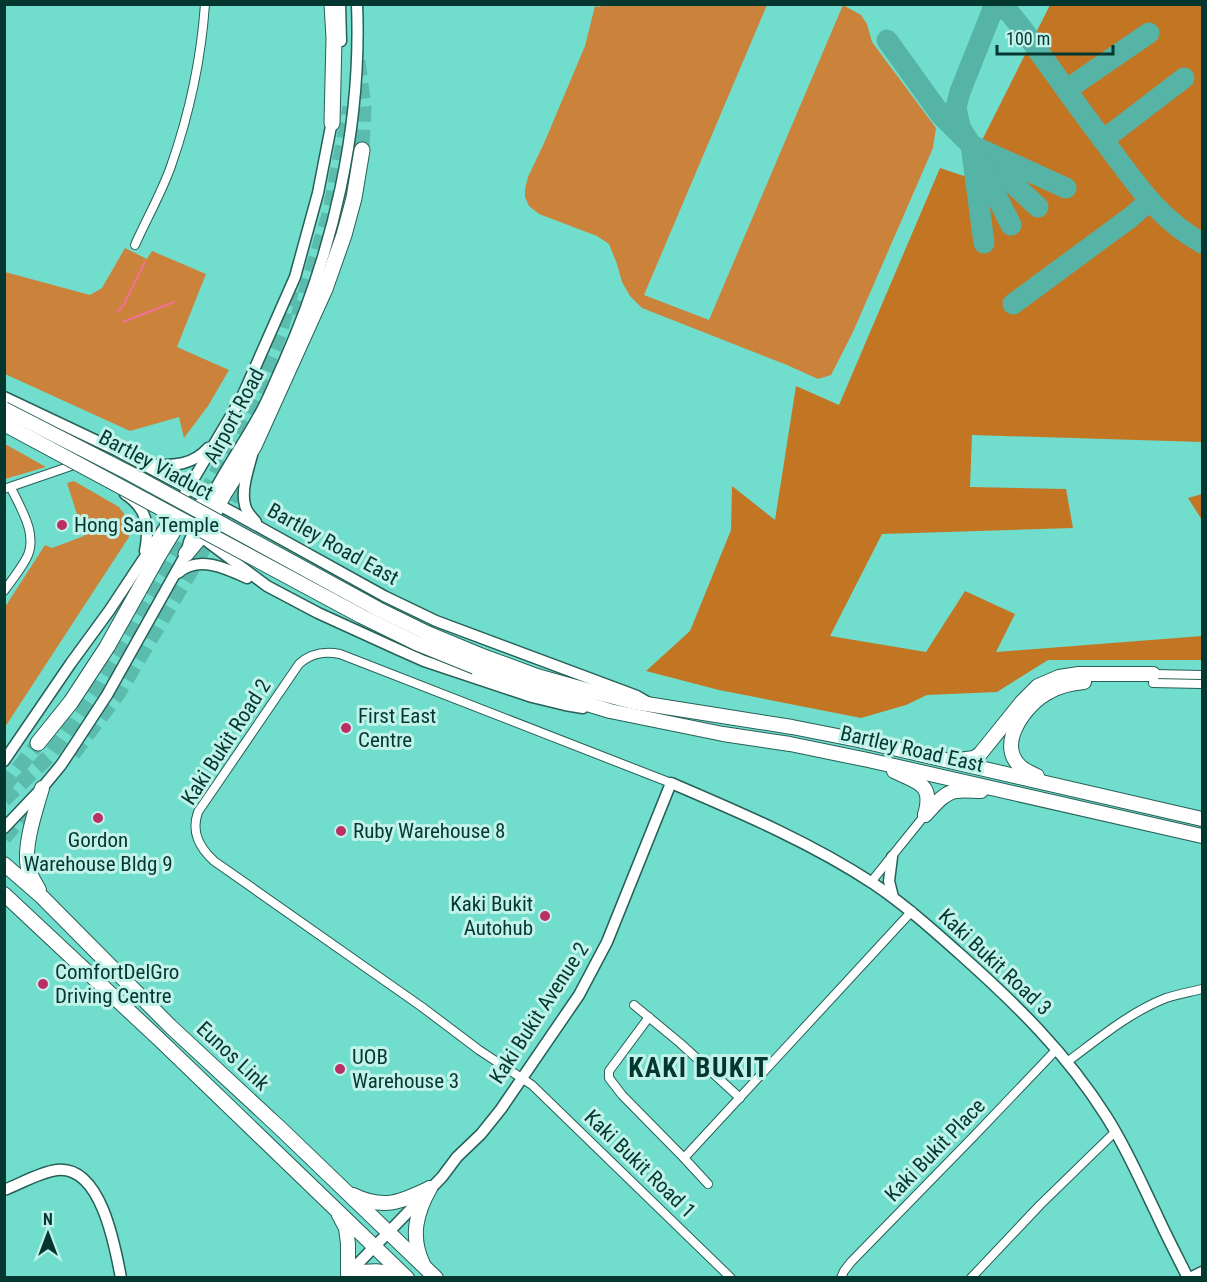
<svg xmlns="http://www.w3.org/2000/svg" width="1207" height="1282" font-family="'Roboto Condensed',sans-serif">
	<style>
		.green { fill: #cb833b }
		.forest { fill: #c27623 }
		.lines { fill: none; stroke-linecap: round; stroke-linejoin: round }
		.stream { stroke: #f26f98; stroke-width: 2 }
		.taxiway { stroke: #56b4a6; stroke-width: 21 }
		.motorway-tunnel { stroke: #5bbcae; stroke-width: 15; stroke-dasharray: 15 8; stroke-linecap: butt }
		.minor-casing { stroke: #266057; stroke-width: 10 }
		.tertiary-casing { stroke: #266057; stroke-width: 13 }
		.secondary-casing { stroke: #266057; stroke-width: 13 }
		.trunk-casing { stroke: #266057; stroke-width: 16 }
		.motorway-casing { stroke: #266057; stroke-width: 17 }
		.minor { stroke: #fff; stroke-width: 8 }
		.tertiary { stroke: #fff; stroke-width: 10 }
		.secondary { stroke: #fff; stroke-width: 10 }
		.trunk { stroke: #fff; stroke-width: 14 }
		.motorway { stroke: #fff; stroke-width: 15 }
		.trunk-bridge-casing { stroke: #266057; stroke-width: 16; stroke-linecap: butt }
		.trunk-bridge { stroke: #fff; stroke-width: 14 }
		.poi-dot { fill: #bb2f65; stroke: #c2f3ea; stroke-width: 2 }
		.labels { text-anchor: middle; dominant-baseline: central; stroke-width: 6; stroke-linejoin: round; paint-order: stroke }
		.street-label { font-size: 21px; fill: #033730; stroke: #c2f3ea }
		.poi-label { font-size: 21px; fill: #033730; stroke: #c2f3ea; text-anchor: start }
		.district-label { font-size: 27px; font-weight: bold; letter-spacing: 1.5px; fill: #033730; stroke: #c2f3ea }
	</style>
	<rect width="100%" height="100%" fill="#71ddcd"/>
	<g class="green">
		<polygon points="603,4 767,5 644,295 709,320 843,5 861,15 867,24 872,42 936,128 933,148 853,332 831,375 818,379 787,365 642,308 630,296 622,282 617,264 609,244 597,236 539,214 529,206 525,197 525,189 528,177 545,141 585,46 595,6 600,7"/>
		<polygon points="125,248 147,259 152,251 206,274 177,347 229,370 208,406 184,438 179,417 130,431 5,374 5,272 90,295 102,288"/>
		<polygon points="5,444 46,467 5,479"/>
		<polygon points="74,481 119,507 127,518 129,537 5,727 5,607 45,545 52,548 84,536 67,483"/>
	</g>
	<g class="forest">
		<polygon points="1050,5 1202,5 1202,442 972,435 970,487 1066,489 1073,528 882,534 830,636 926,652 965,591 1015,614 996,652 1202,636 1202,660 1048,660 997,692 927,695 906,705 861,718 719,690 646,671 690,631 731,530 732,486 775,520 796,386 839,405 940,168 964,176"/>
		<polygon points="1202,494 1202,520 1188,498"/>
	</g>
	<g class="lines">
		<g class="stream">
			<polyline points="117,312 123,306 145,262"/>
			<polyline points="123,322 174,302"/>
		</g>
		<g class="taxiway">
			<path d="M992 4 1009 12 1021 27C1051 68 1079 109 1110 149 1138 186 1160 220 1202 243"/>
			<polyline points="887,40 941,115 971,145 960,127 956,107 960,92 995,4"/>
			<polyline points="1066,90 1149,33"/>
			<polyline points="1103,140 1184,78"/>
			<polyline points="971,145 1066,188"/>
			<polyline points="971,145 984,243"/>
			<polyline points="985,158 1038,207"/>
			<polyline points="978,159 1011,225"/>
			<polyline points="1013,304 1131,217 1149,201"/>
		</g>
		<g class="motorway-tunnel">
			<polyline points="358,61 364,107 362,150"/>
			<polyline points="298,316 329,215 350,107"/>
			<polyline points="73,754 118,694 195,564 235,491 241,474"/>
			<polyline points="4,787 38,743"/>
			<polyline points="4,800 50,755 98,686 174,556 251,405 280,333 292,289"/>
			<polyline points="4,838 35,801"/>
		</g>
		<g class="minor-casing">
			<g id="minor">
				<path d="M135 245C146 220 162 192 171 166 190 112 201 61 205 4"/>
				<polyline points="4,489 71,466"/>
				<path d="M4 591C12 580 20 570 26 559 39 536 21 509 11 488"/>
				<polyline points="1153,674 1202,675"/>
				<polyline points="1153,683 1202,684"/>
				<path d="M671 783 340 654C324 651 311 653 299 664L198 812C191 832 199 847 214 861L422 1007 479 1050 532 1085 731 1278"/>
				<polyline points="871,882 925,815"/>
				<polyline points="634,1005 680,1043 740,1098"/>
				<polyline points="649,1017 609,1071 609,1078 622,1095 684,1158 708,1184"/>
				<path d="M1067 1062C1098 1039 1130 1012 1166 998 1178 994 1190 992 1202 989"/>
				<polyline points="684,1158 912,911"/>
				<polyline points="841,1278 844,1271 851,1262 974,1136 1057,1049"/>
				<polyline points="971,1278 1040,1205 1115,1132"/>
			</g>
		</g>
		<g class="tertiary-casing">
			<g id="tertiary">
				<polyline points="892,857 889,881 893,897"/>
				<path d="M4 1190C20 1184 40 1172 57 1170 101 1165 115 1246 121 1278"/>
				<path d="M347 1275 442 1177 457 1157 481 1134 501 1109 579 995 607 942 671 783C741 813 810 842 874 884 905 905 933 930 961 955 1016 1004 1067 1054 1106 1116 1126 1147 1140 1180 1156 1213 1166 1235 1177 1256 1188 1278"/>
			</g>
		</g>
		<g class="secondary-casing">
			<g id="secondary">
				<polyline points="340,4 341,41"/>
				<polyline points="4,397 116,450 234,513 384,596 436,621 637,696 649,703"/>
				<path d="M252 455C248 470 241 490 245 505 246 512 252 517 256 522"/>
				<path d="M148 465C171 465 191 467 208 448"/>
				<path d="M125 494C147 508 150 527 145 551"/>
				<path d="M207 505C223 472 245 442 262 410 270 395 276 379 283 364 333 252 362 127 357 4"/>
				<polyline points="196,533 267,586 318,613 397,649 424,661 532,697 565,705 583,708"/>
				<path d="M178 573C198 555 226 568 247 578"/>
				<polyline points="4,761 71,663 109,611 170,519 242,397 295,277 318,193 333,116"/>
				<polyline points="4,828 42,788 61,765 77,741 107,695 186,554 189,542 198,522"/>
				<polyline points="1190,1278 1202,1272"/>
			</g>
		</g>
		<g class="trunk-casing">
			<g id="trunk">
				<polyline points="480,655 537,676 590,691 634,702 792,727 858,740 1202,819"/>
				<polyline points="475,667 535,688 610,711 723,734 790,744 868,760 1202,836"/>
				<polyline points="959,760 974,758 980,754 1022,702 1038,686 1059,677 1079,674 1153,674"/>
				<path d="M894 771C918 783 934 783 925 815"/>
				<path d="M1037 776C1032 773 1025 771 1021 767 995 745 1026 703 1049 692 1059 686 1073 683 1084 682"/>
				<path d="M925 815C934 806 943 793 956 791 964 790 973 791 981 791"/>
				<polyline points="4,864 42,897 170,1026 281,1129 436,1278"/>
				<path d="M39 890C35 883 30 875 28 868 23 846 36 809 42 788"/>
				<polyline points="4,894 161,1041 407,1278"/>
				<path d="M353 1195C384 1210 401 1202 430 1188"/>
				<path d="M339 1215 346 1228 348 1244V1274C368 1271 382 1268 401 1278"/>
				<path d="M423 1264C410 1237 416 1213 430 1188"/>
			</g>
		</g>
		<g class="motorway-casing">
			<g id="motorway">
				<polyline points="332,123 334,38 332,4"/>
				<polyline points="186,554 201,536 225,492 254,446 325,289 344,235 354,198 362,150"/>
				<polyline points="38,743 71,702 107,647 158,556 178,523 209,500"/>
			</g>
		</g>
		<use href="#minor" class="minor"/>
		<use href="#tertiary" class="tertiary"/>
		<use href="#secondary" class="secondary"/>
		<use href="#trunk" class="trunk"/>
		<use href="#motorway" class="motorway"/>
		<g class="trunk-bridge-casing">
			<g id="trunk-bridge">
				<polyline points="4,409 129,473 378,609 427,633 480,655"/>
				<polyline points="4,424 361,616 416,643 475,667"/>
			</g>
		</g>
		<use href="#trunk-bridge" class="trunk-bridge"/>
	</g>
	<g class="poi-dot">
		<circle cx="62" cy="525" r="6"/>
		<circle cx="346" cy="728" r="6"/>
		<circle cx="98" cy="818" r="6"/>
		<circle cx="341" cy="831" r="6"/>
		<circle cx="545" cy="916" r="6"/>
		<circle cx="43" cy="984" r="6"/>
		<circle cx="340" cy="1069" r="6"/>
	</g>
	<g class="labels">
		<g class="street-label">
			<text transform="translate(234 416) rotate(-62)">Airport Road</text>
			<text transform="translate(156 465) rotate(28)">Bartley Viaduct</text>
			<text transform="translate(333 544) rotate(29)">Bartley Road East</text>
			<text transform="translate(226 742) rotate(-57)">Kaki Bukit Road 2</text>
			<text transform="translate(912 749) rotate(13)">Bartley Road East</text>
			<text transform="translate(995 962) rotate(43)">Kaki Bukit Road 3</text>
			<text transform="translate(539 1013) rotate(-57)">Kaki Bukit Avenue 2</text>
			<text transform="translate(233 1056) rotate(43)">Eunos Link</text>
			<text transform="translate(935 1150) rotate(-46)">Kaki Bukit Place</text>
			<text transform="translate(640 1164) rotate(44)">Kaki Bukit Road 1</text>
		</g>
		<g class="poi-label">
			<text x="74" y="525">Hong San Temple</text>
			<text x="358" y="716">First East<tspan x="358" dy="24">Centre</tspan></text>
			<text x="353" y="831">Ruby Warehouse 8</text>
			<text x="98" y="840" text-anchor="middle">Gordon<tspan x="98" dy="24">Warehouse Bldg 9</tspan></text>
			<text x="533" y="904" text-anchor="end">Kaki Bukit<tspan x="533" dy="24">Autohub</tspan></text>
			<text x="55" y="972">ComfortDelGro<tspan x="55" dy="24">Driving Centre</tspan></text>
			<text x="352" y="1057">UOB<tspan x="352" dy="24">Warehouse 3</tspan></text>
		</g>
		<g class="district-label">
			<text x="699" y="1068">KAKI BUKIT</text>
		</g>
	</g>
	<rect width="1207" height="1282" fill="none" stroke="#033730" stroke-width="12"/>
	<g transform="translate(48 1234)" stroke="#c2f3ea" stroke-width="4.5" paint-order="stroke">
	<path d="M0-4.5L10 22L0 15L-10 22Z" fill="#033730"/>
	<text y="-9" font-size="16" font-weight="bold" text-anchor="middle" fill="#033730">N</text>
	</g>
	<path d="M997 45v9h116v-9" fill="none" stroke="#033730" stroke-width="3"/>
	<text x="1006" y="45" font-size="18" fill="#033730" stroke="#c2f3ea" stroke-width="4.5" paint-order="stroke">100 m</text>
</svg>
